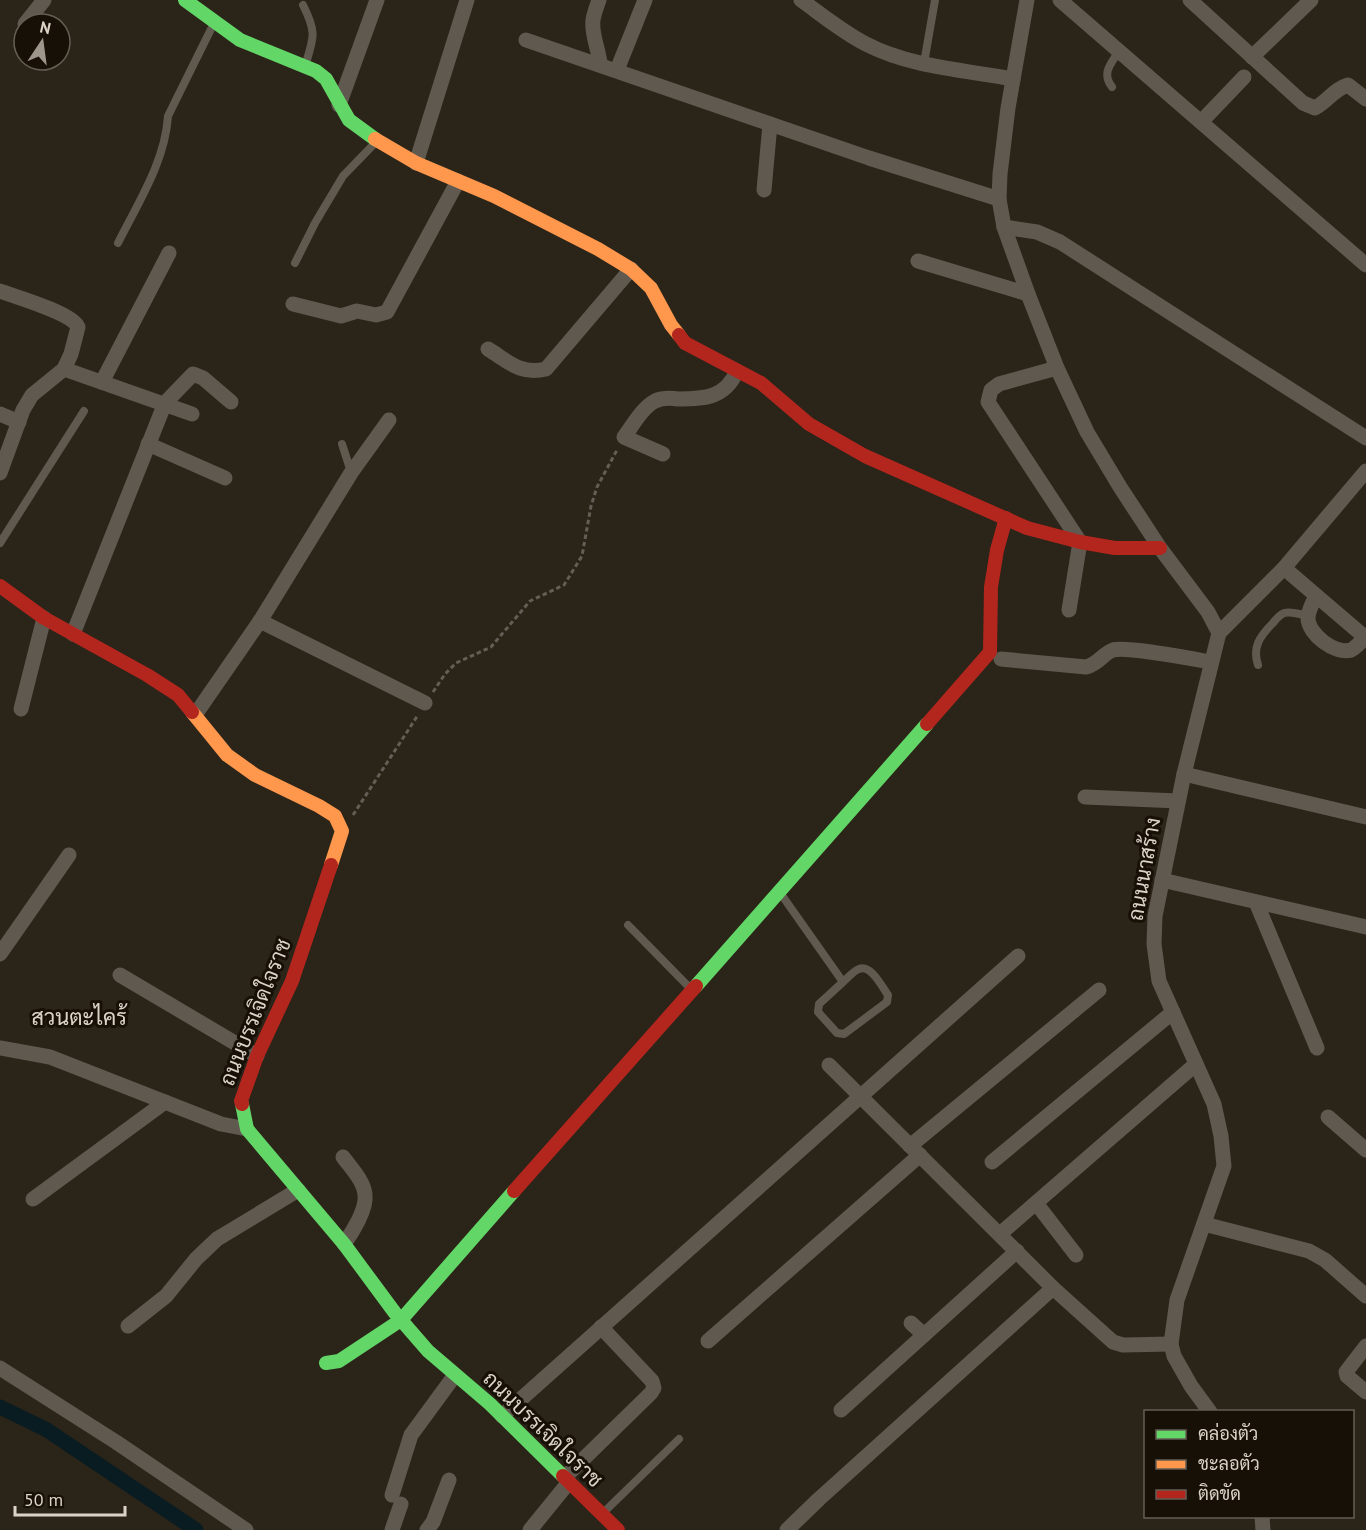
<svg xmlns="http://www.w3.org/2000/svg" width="1366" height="1530" font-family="'PT Sans',Sarabun,sans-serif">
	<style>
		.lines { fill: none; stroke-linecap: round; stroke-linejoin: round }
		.canal { stroke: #091c22; stroke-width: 15 }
		.path { stroke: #635e56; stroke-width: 3; stroke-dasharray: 4.5 3; stroke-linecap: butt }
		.lane { stroke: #5f5950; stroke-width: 8 }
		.street { stroke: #5f5950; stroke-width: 15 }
		.fast { stroke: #63d668; stroke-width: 14 }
		.slow { stroke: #ff974d; stroke-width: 14 }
		.jam { stroke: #b3261e; stroke-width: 14 }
		.labels { text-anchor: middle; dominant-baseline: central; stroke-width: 6; stroke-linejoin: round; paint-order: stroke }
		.street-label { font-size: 21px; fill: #dcd3c7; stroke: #161007 }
		.neighbourhood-label { font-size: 22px; fill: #dcd3c7; stroke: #161007 }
	</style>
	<rect width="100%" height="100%" fill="#2b2419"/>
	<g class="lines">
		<polyline class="canal" points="0,1407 47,1430 196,1530"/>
		<g class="path">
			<polyline points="433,692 445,674 456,663 491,647 530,601 564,585 582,556 591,506 597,487 617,450"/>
			<polyline points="353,815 418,715"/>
		</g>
		<g class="lane">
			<path d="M303 5C317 33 314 37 305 66"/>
			<polyline points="924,63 935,0"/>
			<path d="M1112 87C1101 73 1111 64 1119 51"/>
			<path d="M118 243C138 203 165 162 168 116L214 23"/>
			<polyline points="295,263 315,223 343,176 376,142"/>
			<polyline points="342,444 351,472"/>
			<polyline points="0,543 84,411"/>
			<path d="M1258 665C1252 647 1260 636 1273 623 1276 619 1280 615 1284 613 1291 611 1300 614 1308 616"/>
			<path d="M781 894 843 982C848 978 853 971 859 969 871 964 882 987 888 995L887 1002 844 1034 837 1033 818 1012 819 1004 843 982"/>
			<polyline points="628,925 690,988"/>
			<polyline points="603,1513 679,1439"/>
		</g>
		<g class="street">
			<path d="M599 0C597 6 594 13 593 20 591 35 599 49 600 64"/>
			<path d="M801 0C822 15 844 33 866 44 910 67 965 70 1013 79"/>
			<polyline points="1027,0 1008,108 1000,174 999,199 1004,227 1028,294 1057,368 1087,432 1120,487 1160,548 1208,612 1219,633"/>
			<polyline points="1060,0 1366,265"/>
			<path d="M1190 0 1303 103 1315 108C1328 101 1334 89 1348 85L1366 99"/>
			<polyline points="25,24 44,0"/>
			<polyline points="526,40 869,158 999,199"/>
			<polyline points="1252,57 1311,0"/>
			<polyline points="617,70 645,0"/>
			<polyline points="339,105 377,0"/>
			<polyline points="1201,122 1244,77"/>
			<polyline points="416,163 467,0"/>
			<polyline points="764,190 770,124"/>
			<polyline points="1004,227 1037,232 1060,242 1366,438"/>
			<polyline points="918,261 1028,294"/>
			<path d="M0 291C16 297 72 313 78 327L71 354 64 369 32 395 23 410 0 473"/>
			<polyline points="293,304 341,316 357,311 376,315 387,312 458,181"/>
			<path d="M488 349C509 362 520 375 546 369L631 269"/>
			<polyline points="1057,368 999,384 991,390 988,402 1080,542 1069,610"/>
			<polyline points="64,369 192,414"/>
			<polyline points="102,382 169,253"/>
			<polyline points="0,414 19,422"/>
			<polyline points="148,444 225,478"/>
			<path d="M663 454 624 437C633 425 642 408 655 401 662 398 671 398 678 399 705 399 725 398 737 371"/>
			<polyline points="1284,568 1366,638"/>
			<path d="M1316 596C1313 602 1308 611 1308 618 1308 634 1335 655 1351 650 1356 648 1361 641 1366 637"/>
			<polyline points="260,621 351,473 389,420"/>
			<polyline points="73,634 165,403 193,374 203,378 231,402"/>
			<path d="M1001 659 1086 667C1100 663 1102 654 1113 650 1126 646 1193 659 1211 662"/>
			<polyline points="21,709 44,618"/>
			<polyline points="195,715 260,621 425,703"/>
			<polyline points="1184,774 1366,817"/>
			<polyline points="1085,797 1178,801"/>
			<polyline points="1162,880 1366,927"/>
			<polyline points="1256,902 1317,1048"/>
			<polyline points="0,954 69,855"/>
			<polyline points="120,975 257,1056"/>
			<polyline points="0,1048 50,1057 221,1124 247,1129"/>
			<polyline points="829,1065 1053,1288 1113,1342 1123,1345 1171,1344"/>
			<polyline points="1328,1117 1366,1150"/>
			<polyline points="910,1146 1099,990"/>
			<path d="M343 1157C351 1168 364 1181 365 1195 367 1209 352 1233 344 1244"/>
			<polyline points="992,1162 1173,1012"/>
			<polyline points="33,1199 165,1102"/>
			<polyline points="1036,1203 1076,1255"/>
			<polyline points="1204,1224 1309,1251 1325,1260 1366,1296"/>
			<polyline points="1000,1234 1196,1064"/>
			<polyline points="911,1323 924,1335"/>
			<polyline points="128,1326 166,1296 196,1259 217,1239 298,1190"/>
			<polyline points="708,1341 920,1155"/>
			<polyline points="1366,1346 1346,1372 1347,1376 1366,1392"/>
			<polyline points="0,1368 116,1442 246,1530"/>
			<polyline points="841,1410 1017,1251"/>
			<polyline points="1210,1412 1191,1386 1174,1356 1171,1344 1177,1300 1224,1166 1221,1136 1214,1104 1159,981 1154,944 1155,916 1184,774 1219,633 1284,568 1366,471"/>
			<polyline points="502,1416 1018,956"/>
			<polyline points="565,1477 651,1393 654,1388 652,1381 601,1327"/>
			<polyline points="392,1495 411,1435 455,1375"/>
			<polyline points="1262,1516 1263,1530"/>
			<polyline points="392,1530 401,1504"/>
			<polyline points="427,1530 433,1522 449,1480"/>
			<polyline points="530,1530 569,1482"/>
			<polyline points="787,1530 819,1499 1053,1288"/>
		</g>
		<g class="fast">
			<polyline points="185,0 240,40 316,71 326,79 349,120 375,139"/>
			<polyline points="696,986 927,724"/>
			<polyline points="242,1104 247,1129 344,1244 395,1313 428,1351 490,1404 563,1476"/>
			<polyline points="326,1363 339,1361 401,1320 514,1191"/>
		</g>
		<g class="slow">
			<polyline points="375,139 416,163 494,196 598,249 631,269 651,288 671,325 679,335"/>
			<polyline points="192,712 227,755 255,775 319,806 335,816 342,831 331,865"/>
		</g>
		<g class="jam">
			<polyline points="679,335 685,343 761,383 809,424 865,456 1027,528 1080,542 1115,548 1160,548"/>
			<polyline points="0,586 44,618 147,675 178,695 192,712"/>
			<polyline points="927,724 990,652 991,587 997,550 1006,518"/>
			<polyline points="242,1104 241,1101 257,1056 292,981 331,865"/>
			<polyline points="514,1191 696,986"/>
			<polyline points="563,1476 618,1530"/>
		</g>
	</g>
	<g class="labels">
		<g class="street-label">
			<text transform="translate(1144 869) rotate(-80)">ถนนนาสร้าง</text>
			<text transform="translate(255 1012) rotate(-68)">ถนนบรรเจิดใจราช</text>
			<text transform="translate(543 1429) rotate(44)">ถนนบรรเจิดใจราช</text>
		</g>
		<g class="neighbourhood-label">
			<text x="79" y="1017">สวนตะไคร้</text>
		</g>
	</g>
	<rect x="1144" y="1410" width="210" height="108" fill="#161007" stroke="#655e54" stroke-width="1.5"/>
	<rect x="1156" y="1430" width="30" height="9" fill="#63d668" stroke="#655e54" stroke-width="1.5"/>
	<text x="1198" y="1440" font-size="18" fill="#dcd3c7">คล่องตัว</text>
	<rect x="1156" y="1460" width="30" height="9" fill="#ff974d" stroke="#655e54" stroke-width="1.5"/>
	<text x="1198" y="1470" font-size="18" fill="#dcd3c7">ชะลอตัว</text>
	<rect x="1156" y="1490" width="30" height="9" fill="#b3261e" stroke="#655e54" stroke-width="1.5"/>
	<text x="1198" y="1500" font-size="18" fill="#dcd3c7">ติดขัด</text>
	<g transform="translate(42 42) rotate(13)"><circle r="28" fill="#161007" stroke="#655e54" stroke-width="1.5"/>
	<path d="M0-4.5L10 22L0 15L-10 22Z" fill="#9e968a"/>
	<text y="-9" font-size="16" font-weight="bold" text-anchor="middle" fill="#dcd3c7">N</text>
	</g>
	<path d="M15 1506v9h110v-9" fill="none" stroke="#dcd3c7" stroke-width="3"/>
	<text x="24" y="1506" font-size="18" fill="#dcd3c7" stroke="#161007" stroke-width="4.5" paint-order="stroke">50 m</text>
</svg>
